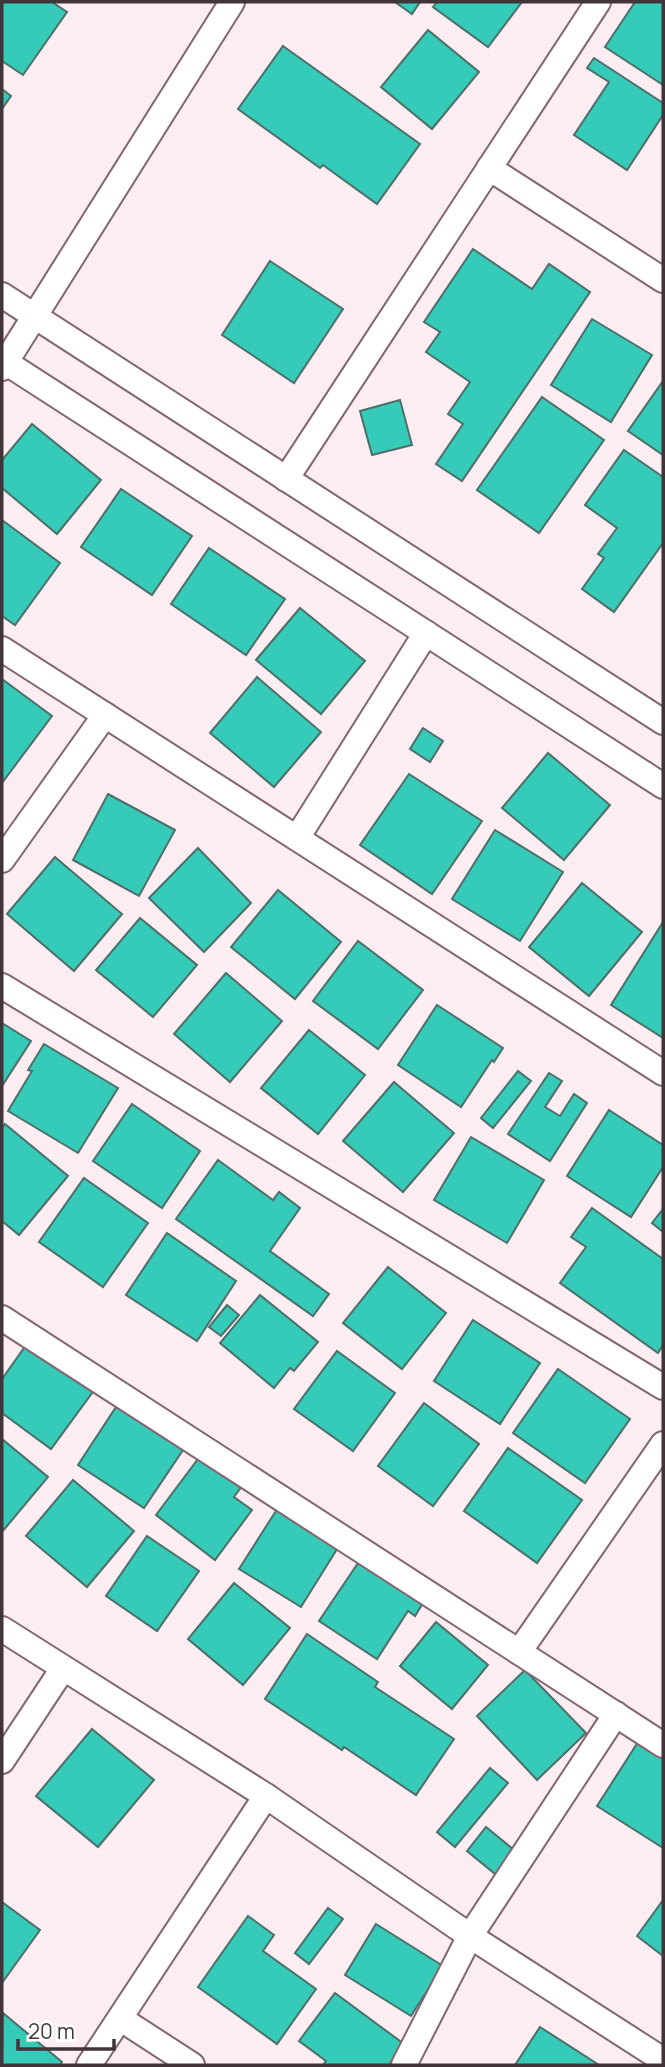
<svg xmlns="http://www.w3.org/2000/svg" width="665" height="2067" font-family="Manrope,sans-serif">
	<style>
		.building { fill: #36cbb9; stroke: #4c6f69; stroke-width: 2 }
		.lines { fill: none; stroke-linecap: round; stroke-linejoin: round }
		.minor-casing { stroke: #83666f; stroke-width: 28 }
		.minor { stroke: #fff; stroke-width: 24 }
	</style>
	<rect width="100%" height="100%" fill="#fbedf1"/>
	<g class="building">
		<polygon points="2,2 52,2 67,12 23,75 2,61"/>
		<polygon points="395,2 420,2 412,14"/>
		<polygon points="437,2 522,2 488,47 433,7"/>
		<polygon points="635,2 663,2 663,85 605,47"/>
		<polygon points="428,30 479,72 432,129 381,87"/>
		<polygon points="283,46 420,144 377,204 323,165 320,168 238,109"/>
		<polygon points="594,58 663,103 663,115 627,170 574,135 609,82 587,68"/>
		<polygon points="2,89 11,96 2,109"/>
		<polygon points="473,249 532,289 549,264 590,292 462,481 436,464 463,424 448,414 470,382 426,352 440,332 424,322"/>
		<polygon points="270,261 343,309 294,383 222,335"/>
		<polygon points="592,319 652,355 611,422 551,385"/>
		<polygon points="663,381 663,455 628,431"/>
		<polygon points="542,397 604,440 539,533 477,490"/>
		<polygon points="400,400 412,445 372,455 360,411"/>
		<polygon points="32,424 101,480 57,534 2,488 2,460"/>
		<polygon points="624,450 663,477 663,543 614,612 582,589 604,558 598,554 617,528 585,505"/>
		<polygon points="121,489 192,536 152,595 81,547"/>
		<polygon points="2,520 60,563 15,625 2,616"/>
		<polygon points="209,548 285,599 246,655 171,604"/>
		<polygon points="300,608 365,661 321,714 256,660"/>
		<polygon points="257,677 321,732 274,787 210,733"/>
		<polygon points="2,679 52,716 2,783"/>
		<polygon points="423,728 443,741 430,762 410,749"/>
		<polygon points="548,753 610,805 564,860 502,808"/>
		<polygon points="409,774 482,821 432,894 360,845"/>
		<polygon points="108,794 175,830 139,896 73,860"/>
		<polygon points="495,830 563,872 520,941 452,899"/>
		<polygon points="198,848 251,903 204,952 149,898"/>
		<polygon points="55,857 122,914 74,971 7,914"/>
		<polygon points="582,883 642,932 589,996 529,947"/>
		<polygon points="278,890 341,942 295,999 231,947"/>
		<polygon points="140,918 197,965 153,1017 96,970"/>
		<polygon points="663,922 663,1038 611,1005"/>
		<polygon points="358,941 423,990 378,1049 313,1001"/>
		<polygon points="226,973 282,1021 230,1082 174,1034"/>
		<polygon points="437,1005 503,1048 494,1062 492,1060 461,1107 398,1065"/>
		<polygon points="2,1023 31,1041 2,1086"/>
		<polygon points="309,1030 365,1075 318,1134 261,1088"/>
		<polygon points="44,1044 118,1088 78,1153 8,1111 32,1071 28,1070"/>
		<polygon points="518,1071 531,1081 493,1128 481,1118"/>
		<polygon points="549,1073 562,1081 545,1107 560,1116 574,1094 587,1103 550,1161 508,1134"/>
		<polygon points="394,1082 454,1133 403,1192 343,1141"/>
		<polygon points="132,1104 200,1151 162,1208 93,1161"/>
		<polygon points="609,1110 663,1145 663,1167 631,1217 567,1176"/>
		<polygon points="5,1124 68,1176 19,1235 2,1221 2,1128"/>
		<polygon points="471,1137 544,1180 507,1243 434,1200"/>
		<polygon points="218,1160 273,1200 279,1192 300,1208 270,1251 329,1294 313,1316 176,1219"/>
		<polygon points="84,1178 148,1223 103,1287 39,1242"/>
		<polygon points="592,1208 663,1259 663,1345 658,1353 560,1283 586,1247 571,1237"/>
		<polygon points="663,1209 663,1232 652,1223"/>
		<polygon points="167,1233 236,1281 197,1341 126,1295"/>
		<polygon points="388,1267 446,1313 402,1369 343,1323"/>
		<polygon points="260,1295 318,1342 294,1371 290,1368 274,1388 220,1343"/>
		<polygon points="227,1305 239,1315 221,1336 209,1327"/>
		<polygon points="473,1320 540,1363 500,1424 434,1381"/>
		<polygon points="29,1341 95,1389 51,1449 2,1413 2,1379"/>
		<polygon points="337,1351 395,1393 353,1451 294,1409"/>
		<polygon points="558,1369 630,1419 585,1483 513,1433"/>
		<polygon points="424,1403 479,1444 433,1506 378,1466"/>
		<polygon points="118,1404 185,1447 144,1508 78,1465"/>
		<polygon points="2,1439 48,1477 2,1532"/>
		<polygon points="508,1448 582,1500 537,1563 464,1511"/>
		<polygon points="201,1455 242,1486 234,1497 252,1510 215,1560 156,1515"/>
		<polygon points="73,1480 134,1531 87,1587 26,1536"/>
		<polygon points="281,1503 342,1541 301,1607 239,1569"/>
		<polygon points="147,1536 199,1571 157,1631 106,1596"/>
		<polygon points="360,1560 426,1598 415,1616 408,1611 377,1659 319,1621"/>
		<polygon points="234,1583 290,1628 243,1685 188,1639"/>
		<polygon points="436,1622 488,1665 452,1709 400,1666"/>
		<polygon points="307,1634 378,1682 375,1687 454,1739 416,1795 344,1747 342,1750 265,1699"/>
		<polygon points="525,1670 586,1733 537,1780 477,1716"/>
		<polygon points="92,1729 154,1780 98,1847 36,1796"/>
		<polygon points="640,1739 663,1754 663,1848 597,1806"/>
		<polygon points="490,1768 508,1783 455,1847 437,1832"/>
		<polygon points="486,1827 519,1854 500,1878 467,1851"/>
		<polygon points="663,1900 663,1956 637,1936"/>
		<polygon points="2,1902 40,1930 2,1983"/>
		<polygon points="328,1908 343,1919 309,1964 295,1953"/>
		<polygon points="248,1916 274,1935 263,1951 316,1989 277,2044 198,1987"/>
		<polygon points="376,1924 443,1966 411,2016 345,1975"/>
		<polygon points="335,1993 404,2044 389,2065 323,2065 326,2061 299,2041"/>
		<polygon points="3,2013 62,2062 60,2065 2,2065"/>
		<polygon points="540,2027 599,2065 515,2065"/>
	</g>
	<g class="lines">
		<g class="minor-casing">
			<g id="minor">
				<polyline points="489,168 663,280"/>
				<polyline points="2,295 663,722"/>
				<polyline points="2,360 663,786"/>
				<polyline points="2,368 232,2"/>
				<polyline points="286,479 598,2"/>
				<polyline points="2,649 663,1073"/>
				<polyline points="297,838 426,633"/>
				<polyline points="2,860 105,715"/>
				<polyline points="2,986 663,1387"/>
				<polyline points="2,1318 663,1745"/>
				<polyline points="2,1629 266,1796 470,1936 663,2060"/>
				<polyline points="519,1652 663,1444"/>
				<polyline points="2,1761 62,1670"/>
				<polyline points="121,2019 192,2065"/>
				<polyline points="89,2065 266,1796"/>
				<polyline points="404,2065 470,1936 616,1714"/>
			</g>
		</g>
		<use href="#minor" class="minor"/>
	</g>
	<rect width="665" height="2067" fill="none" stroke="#423539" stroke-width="7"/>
	<path d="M18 2039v10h96v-10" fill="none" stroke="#423539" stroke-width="3.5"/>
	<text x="28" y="2039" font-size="21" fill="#423539" stroke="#ffffff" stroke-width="5" paint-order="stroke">20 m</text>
</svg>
